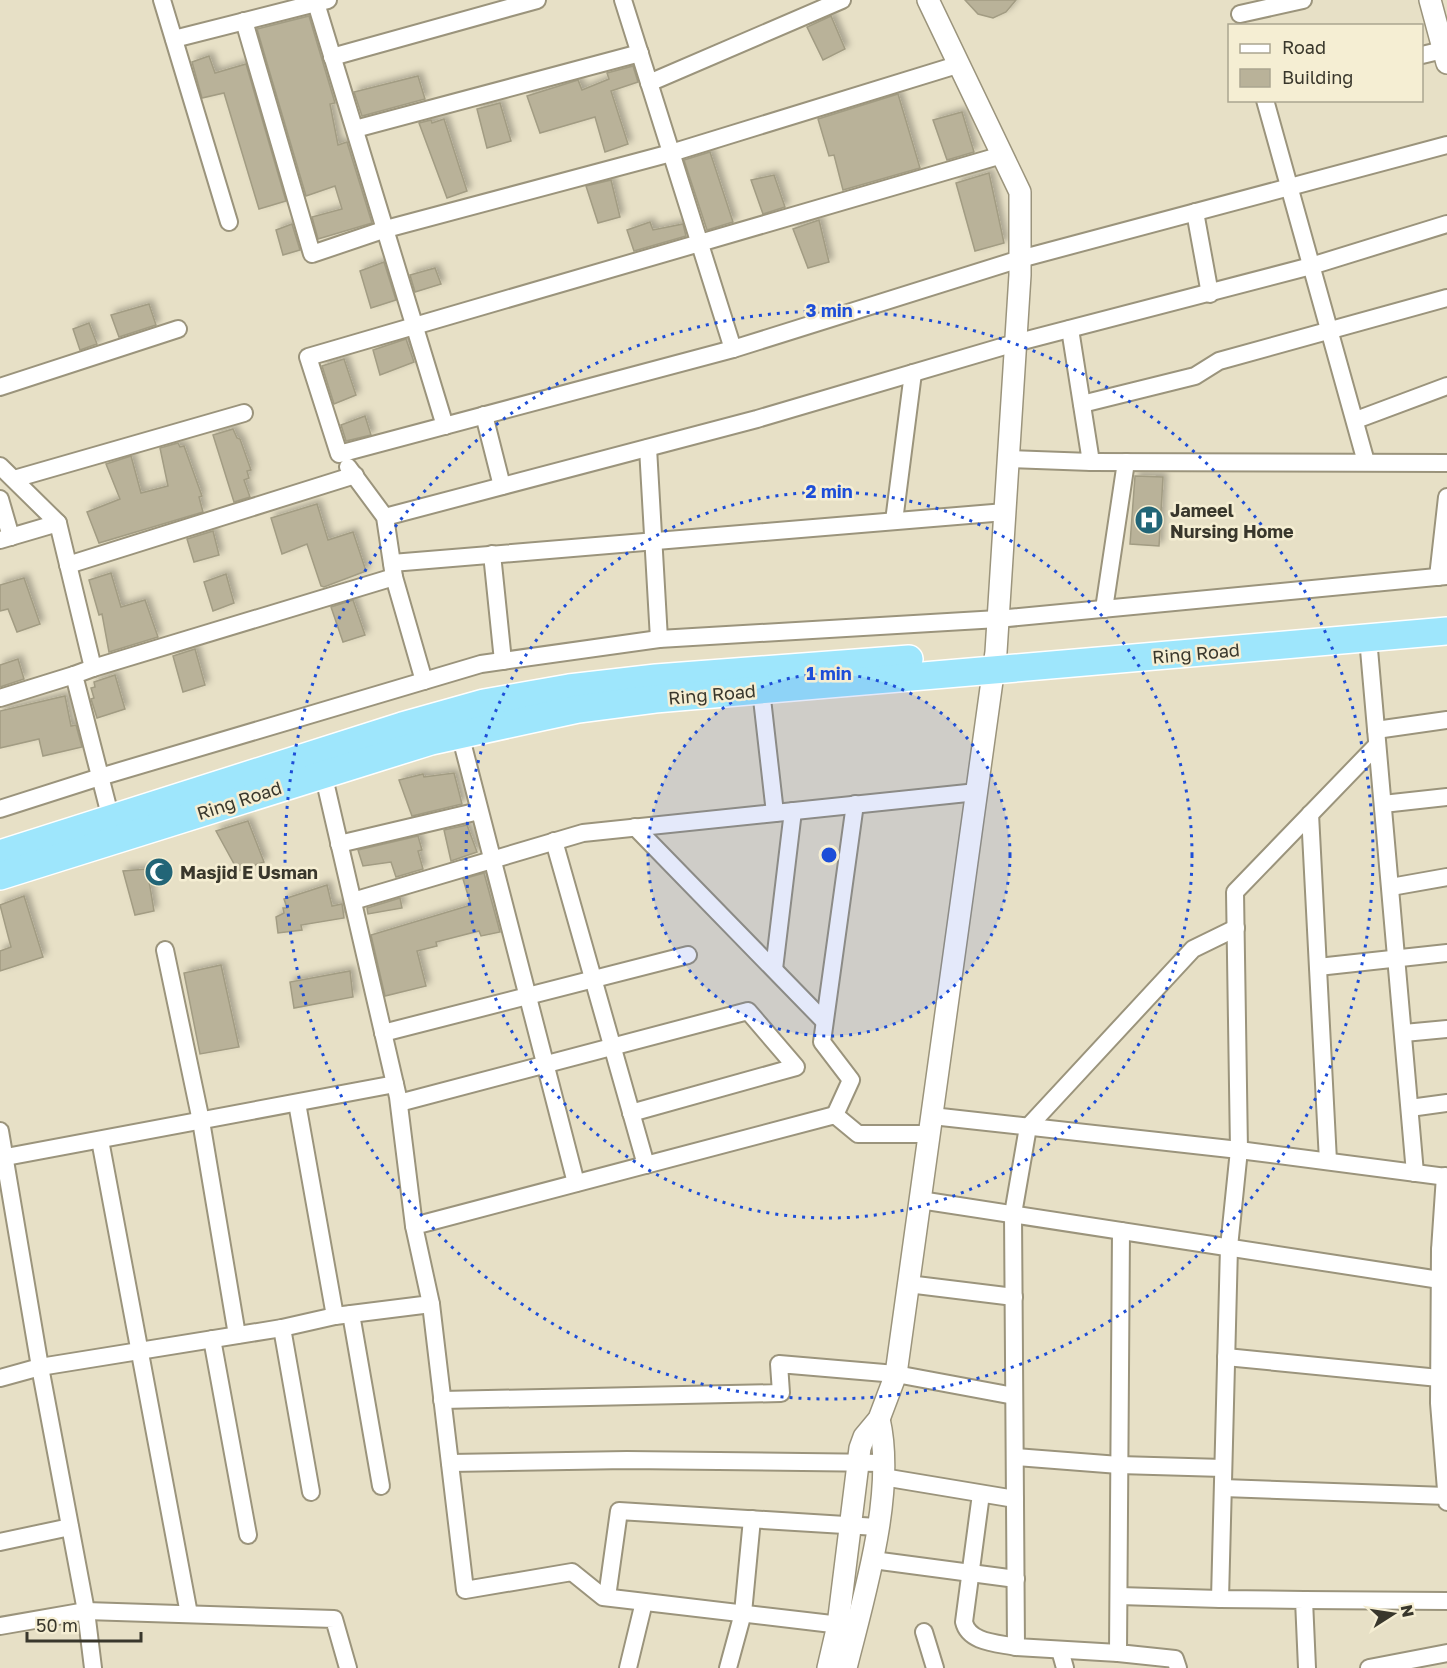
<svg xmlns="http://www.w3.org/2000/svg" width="1447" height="1668" font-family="'Golos Text',sans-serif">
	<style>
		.building { fill: #b9b299; stroke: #a29c83; stroke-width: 1.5; filter: url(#shadow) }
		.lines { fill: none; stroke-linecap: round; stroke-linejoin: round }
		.minor-casing { stroke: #9b947c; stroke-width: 20 }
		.tertiary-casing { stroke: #9b947c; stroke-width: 24 }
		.trunk-casing { stroke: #fff; stroke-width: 30 }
		.minor { stroke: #fff; stroke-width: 16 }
		.tertiary { stroke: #fff; stroke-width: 21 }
		.trunk { stroke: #9ee6fc; stroke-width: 27 }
		.ring { fill: none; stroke: #1d4ed8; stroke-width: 3; stroke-dasharray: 3 6 }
		.labels { text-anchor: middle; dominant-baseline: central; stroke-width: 5; stroke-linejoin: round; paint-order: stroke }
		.poi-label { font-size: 18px; font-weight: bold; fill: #39372c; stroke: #f5eed3; text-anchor: start }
		.street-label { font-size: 18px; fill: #39372c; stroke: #f5eed3 }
		.centre { fill: #1d4ed8; stroke: #f5eed3; stroke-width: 3 }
		.ring-label { font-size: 18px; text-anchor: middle; font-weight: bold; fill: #1d4ed8; stroke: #f5eed3; stroke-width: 5; stroke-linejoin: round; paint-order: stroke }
	</style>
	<defs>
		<filter id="shadow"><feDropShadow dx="4" dy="-4" stdDeviation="3" flood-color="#0004"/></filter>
	</defs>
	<rect width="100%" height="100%" fill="#e7e0c6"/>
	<g class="building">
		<polygon points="965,0 1016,0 1006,12 993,18 978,14"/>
		<polygon points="309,16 335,103 330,104 338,145 347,142 372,223 318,239 312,217 342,209 335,186 306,196 257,29"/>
		<polygon points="831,16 845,49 823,60 807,27"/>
		<polygon points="209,56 215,73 246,64 286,201 259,209 224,93 202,98 192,62"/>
		<polygon points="633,66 638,82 611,91 628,144 605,152 595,117 540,133 527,96 578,80 582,90 609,79 607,73"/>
		<polygon points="418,76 425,99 362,116 354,92"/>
		<polygon points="898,94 920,168 843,190 834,155 829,156 818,119"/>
		<polygon points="500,103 511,141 487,148 477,109"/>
		<polygon points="962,112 974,152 947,160 933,120"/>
		<polygon points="444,119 467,191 447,198 419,123 431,120 432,123"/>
		<polygon points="710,152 733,222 707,230 684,160"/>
		<polygon points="989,173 1004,243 975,251 956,183"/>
		<polygon points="774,175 785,207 763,214 751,180"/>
		<polygon points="611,180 620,217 598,223 586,186"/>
		<polygon points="819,220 829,262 808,268 793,229"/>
		<polygon points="650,222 653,230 683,224 686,236 634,251 627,230"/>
		<polygon points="292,224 300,250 283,255 276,230"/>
		<polygon points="384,262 396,300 371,308 360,271"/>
		<polygon points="435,268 441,284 415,292 410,275"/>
		<polygon points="149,304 156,325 119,337 111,315"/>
		<polygon points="89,323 97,344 80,350 73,329"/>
		<polygon points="406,339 414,362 380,375 373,350"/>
		<polygon points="344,359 356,395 334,404 322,366"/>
		<polygon points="365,416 371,435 346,441 341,425"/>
		<polygon points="233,429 237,438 240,439 251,470 247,471 249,478 244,480 250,497 234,502 213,435"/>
		<polygon points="178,443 180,447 184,446 202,496 199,497 203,512 99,543 87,512 120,499 106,464 131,456 141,493 168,486 160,448"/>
		<polygon points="1135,476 1163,477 1159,546 1130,544"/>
		<polygon points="317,504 328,540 353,532 366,571 324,587 321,586 307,544 282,554 271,518"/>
		<polygon points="213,531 219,555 194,562 187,539"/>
		<polygon points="111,573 121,607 145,600 158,637 109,652 102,614 99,615 89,580"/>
		<polygon points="226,574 234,603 213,611 204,582"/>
		<polygon points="24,578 40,624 17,632 8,609 0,611 0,585"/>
		<polygon points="353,600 365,635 343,642 331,607"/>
		<polygon points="195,649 205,685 183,692 173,656"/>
		<polygon points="18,659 24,679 0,687 0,665"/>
		<polygon points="115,675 125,709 97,718 91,699 94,698 91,688 95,687 94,682"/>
		<polygon points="65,696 71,726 76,725 82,747 43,756 39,739 0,748 0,711"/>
		<polygon points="454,773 462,804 412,816 399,780 423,774 424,777"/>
		<polygon points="248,821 264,862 238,871 216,831"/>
		<polygon points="467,825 477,852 451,861 444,830"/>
		<polygon points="418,836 422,850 418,851 423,869 396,877 391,862 363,866 358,850"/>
		<polygon points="147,869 154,911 135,915 123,871"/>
		<polygon points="484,873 500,932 481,936 479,931 436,942 437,946 417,951 426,986 385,996 371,935 471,905 463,879"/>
		<polygon points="327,885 332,906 342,904 344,918 301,925 302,930 278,933 276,917 284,913 283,908 287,908 284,899"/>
		<polygon points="24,896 43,957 0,971 0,951 11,947 0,905"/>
		<polygon points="400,898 402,908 368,914 367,908"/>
		<polygon points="221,965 239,1047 200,1054 184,973"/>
		<polygon points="350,971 353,997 294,1008 290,982"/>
	</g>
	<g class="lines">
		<g class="minor-casing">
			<g id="minor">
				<polyline points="162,0 229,222"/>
				<polyline points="623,0 733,349 339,454 308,357 1002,155"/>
				<polyline points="316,3 445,426"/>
				<polyline points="1240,14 1303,0"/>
				<polyline points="244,21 312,254 386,229 671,153 957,65"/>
				<polyline points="174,39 328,0"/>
				<polyline points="1422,55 1447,49"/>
				<polyline points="332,57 537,0"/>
				<polyline points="649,83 842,0"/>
				<polyline points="1265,100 1366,462"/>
				<polyline points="355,129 640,53"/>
				<polyline points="1195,212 1210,294"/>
				<polyline points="733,349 1020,259 1447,145"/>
				<polyline points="0,387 178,329"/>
				<polyline points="1082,404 1195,376 1219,361 1447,298"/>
				<polyline points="484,415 502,486"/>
				<polyline points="1356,420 1447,386"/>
				<polyline points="648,448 659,639"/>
				<polyline points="1008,459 1091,462 1070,329"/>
				<polyline points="1091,462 1447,463"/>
				<polyline points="0,466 58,523"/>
				<polyline points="348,467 385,517 394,577 424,681"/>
				<polyline points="14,479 244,413"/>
				<polyline points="0,499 11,537"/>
				<polyline points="385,517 757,419 1015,343 1311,266 1447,224"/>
				<polyline points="894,521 913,373"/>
				<polyline points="0,540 58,523 93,668 74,675 111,819"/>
				<polyline points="492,554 503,661"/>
				<polyline points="392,563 1005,512"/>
				<polyline points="68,565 355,475"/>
				<polyline points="1438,577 1447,497"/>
				<polyline points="1104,609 1126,462"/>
				<polyline points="1368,638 1415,1173"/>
				<polyline points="93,668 394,577"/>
				<polyline points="761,690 775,813"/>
				<polyline points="0,698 74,675"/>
				<polyline points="1376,730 1447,720"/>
				<polyline points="460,734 576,1183"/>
				<polyline points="323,773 398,1097 414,1226"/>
				<polyline points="1383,804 1447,797"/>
				<polyline points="0,809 100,777 481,664 659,639 998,619 1447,576"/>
				<polyline points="1310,814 1328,1161"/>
				<polyline points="635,827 824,1021"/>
				<polyline points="554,841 646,1165"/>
				<polyline points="339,844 479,811"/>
				<polyline points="1391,887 1447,877"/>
				<polyline points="353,901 583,833 977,792"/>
				<polyline points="165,950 201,1121 237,1335"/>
				<polyline points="1318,967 1447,953"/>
				<polyline points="774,969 793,811"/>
				<polyline points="383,1033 688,955"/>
				<polyline points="1404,1033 1447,1029"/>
				<polyline points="297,1103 335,1316"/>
				<polyline points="399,1103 748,1011 796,1067 631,1113"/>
				<polyline points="1410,1108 1447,1103"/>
				<polyline points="835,1115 851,1080 822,1042 855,804"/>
				<polyline points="932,1116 1239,1150 1447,1177"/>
				<polyline points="0,1131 40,1367 86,1611 93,1668"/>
				<polyline points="100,1140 189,1614"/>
				<polyline points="6,1157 395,1084"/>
				<polyline points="920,1200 1440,1280"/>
				<polyline points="1121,1231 1118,1653 1175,1659 1178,1668"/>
				<polyline points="1440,1250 1445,1176"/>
				<polyline points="1447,1251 1440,1250 1439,1403 1447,1502"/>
				<polyline points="908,1284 1014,1297"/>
				<polyline points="431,1304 465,1590 572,1572 603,1597 849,1626"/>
				<polyline points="351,1314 381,1486"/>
				<polyline points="282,1328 311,1492"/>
				<polyline points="212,1339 248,1535"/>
				<polyline points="1226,1357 1439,1378"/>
				<polyline points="0,1378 40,1367 282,1328 335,1316 431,1304 414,1226 835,1115 858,1134 929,1134"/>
				<polyline points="442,1400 781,1393 779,1364 896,1374 1014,1396"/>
				<polyline points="1015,1457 1119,1465 1223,1468"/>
				<polyline points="450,1463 627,1460 885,1463"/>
				<polyline points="883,1477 1015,1499"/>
				<polyline points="1223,1488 1447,1496"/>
				<path d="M981 1494 964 1622C969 1643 998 1643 1016 1647"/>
				<polyline points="0,1542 70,1527"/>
				<polyline points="873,1560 1016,1579"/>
				<polyline points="1119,1596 1220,1599"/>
				<polyline points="607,1597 619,1511 877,1527"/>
				<polyline points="1304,1600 1447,1601"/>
				<polyline points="0,1626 86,1611 334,1619 348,1668"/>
				<polyline points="924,1632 935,1668"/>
				<polyline points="1060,1650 1065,1668"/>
				<polyline points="1118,1653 1016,1647 1013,1214 1028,1127 1193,949 1236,928"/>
				<polyline points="628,1668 644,1602"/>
				<polyline points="728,1668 743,1613 752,1519"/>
				<polyline points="1307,1668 1304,1600 1220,1599 1229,1247 1239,1150 1235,892 1377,745"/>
				<polyline points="1369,1668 1447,1653"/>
			</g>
		</g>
		<g class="tertiary-casing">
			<g id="tertiary">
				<polyline points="1430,0 1447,63"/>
				<polyline points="828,1668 838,1625 860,1448 864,1437 879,1419 896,1374 996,652 1020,275 1020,192 928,0"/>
				<path d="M846 1668C864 1596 896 1492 879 1419"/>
			</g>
		</g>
		<g class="trunk-casing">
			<g id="trunk">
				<polyline points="0,854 402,726 484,703 569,688 656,678 909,659"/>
				<polyline points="0,876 431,741 578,709 655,699 1447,631"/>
			</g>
		</g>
		<use href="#minor" class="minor"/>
		<use href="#tertiary" class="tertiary"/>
		<use href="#trunk" class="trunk"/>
	</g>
	<circle cx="829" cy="855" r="181" fill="#1d4ed8" fill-opacity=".12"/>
	<g class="ring">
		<circle cx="829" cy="855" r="181"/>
		<circle cx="829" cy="855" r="363"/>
		<circle cx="829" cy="855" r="544"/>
	</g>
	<defs>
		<g id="hospital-disc" transform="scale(1.5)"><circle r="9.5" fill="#226577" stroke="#f5eed3"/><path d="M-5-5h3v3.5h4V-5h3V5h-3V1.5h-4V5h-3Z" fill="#fff"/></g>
		<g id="mosque-disc" transform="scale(1.5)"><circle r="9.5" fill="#226577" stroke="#f5eed3"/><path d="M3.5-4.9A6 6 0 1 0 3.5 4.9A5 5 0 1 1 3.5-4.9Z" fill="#fff"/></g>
	</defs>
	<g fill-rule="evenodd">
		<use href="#hospital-disc" x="1149" y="520"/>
		<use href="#mosque-disc" x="159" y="872"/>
	</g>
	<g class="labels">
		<g class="poi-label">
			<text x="1170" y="510">Jameel<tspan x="1170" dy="21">Nursing Home</tspan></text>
			<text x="180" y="872">Masjid E Usman</text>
		</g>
		<g class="street-label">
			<text transform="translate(1196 653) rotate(-5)">Ring Road</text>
			<text transform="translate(712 694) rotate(-5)">Ring Road</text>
			<text transform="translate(239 800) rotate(-18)">Ring Road</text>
		</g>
	</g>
	<circle cx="829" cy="855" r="9" class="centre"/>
	<g class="ring-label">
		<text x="829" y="317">3 min</text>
		<text x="829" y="498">2 min</text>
		<text x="829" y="680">1 min</text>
	</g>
	<rect x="1228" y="24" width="195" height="78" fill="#f5eed3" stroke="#aaa590" stroke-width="1.5"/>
	<rect x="1240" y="44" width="30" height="9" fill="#ffffff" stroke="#aaa590" stroke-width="1.5"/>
	<text x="1282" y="54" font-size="18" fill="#39372c">Road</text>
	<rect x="1240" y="69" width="30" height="18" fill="#b9b299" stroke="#aaa590" stroke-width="1.5"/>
	<text x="1282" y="84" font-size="18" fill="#39372c">Building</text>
	<g transform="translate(1393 1614) rotate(78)" stroke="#f5eed3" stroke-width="4.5" paint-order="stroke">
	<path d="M0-4.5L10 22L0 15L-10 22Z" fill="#39372c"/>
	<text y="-9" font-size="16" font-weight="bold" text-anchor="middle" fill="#39372c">N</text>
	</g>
	<path d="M27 1632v9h114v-9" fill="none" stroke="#39372c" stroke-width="3"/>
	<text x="36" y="1632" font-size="18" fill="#39372c" stroke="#f5eed3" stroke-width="4.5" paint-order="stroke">50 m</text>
</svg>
